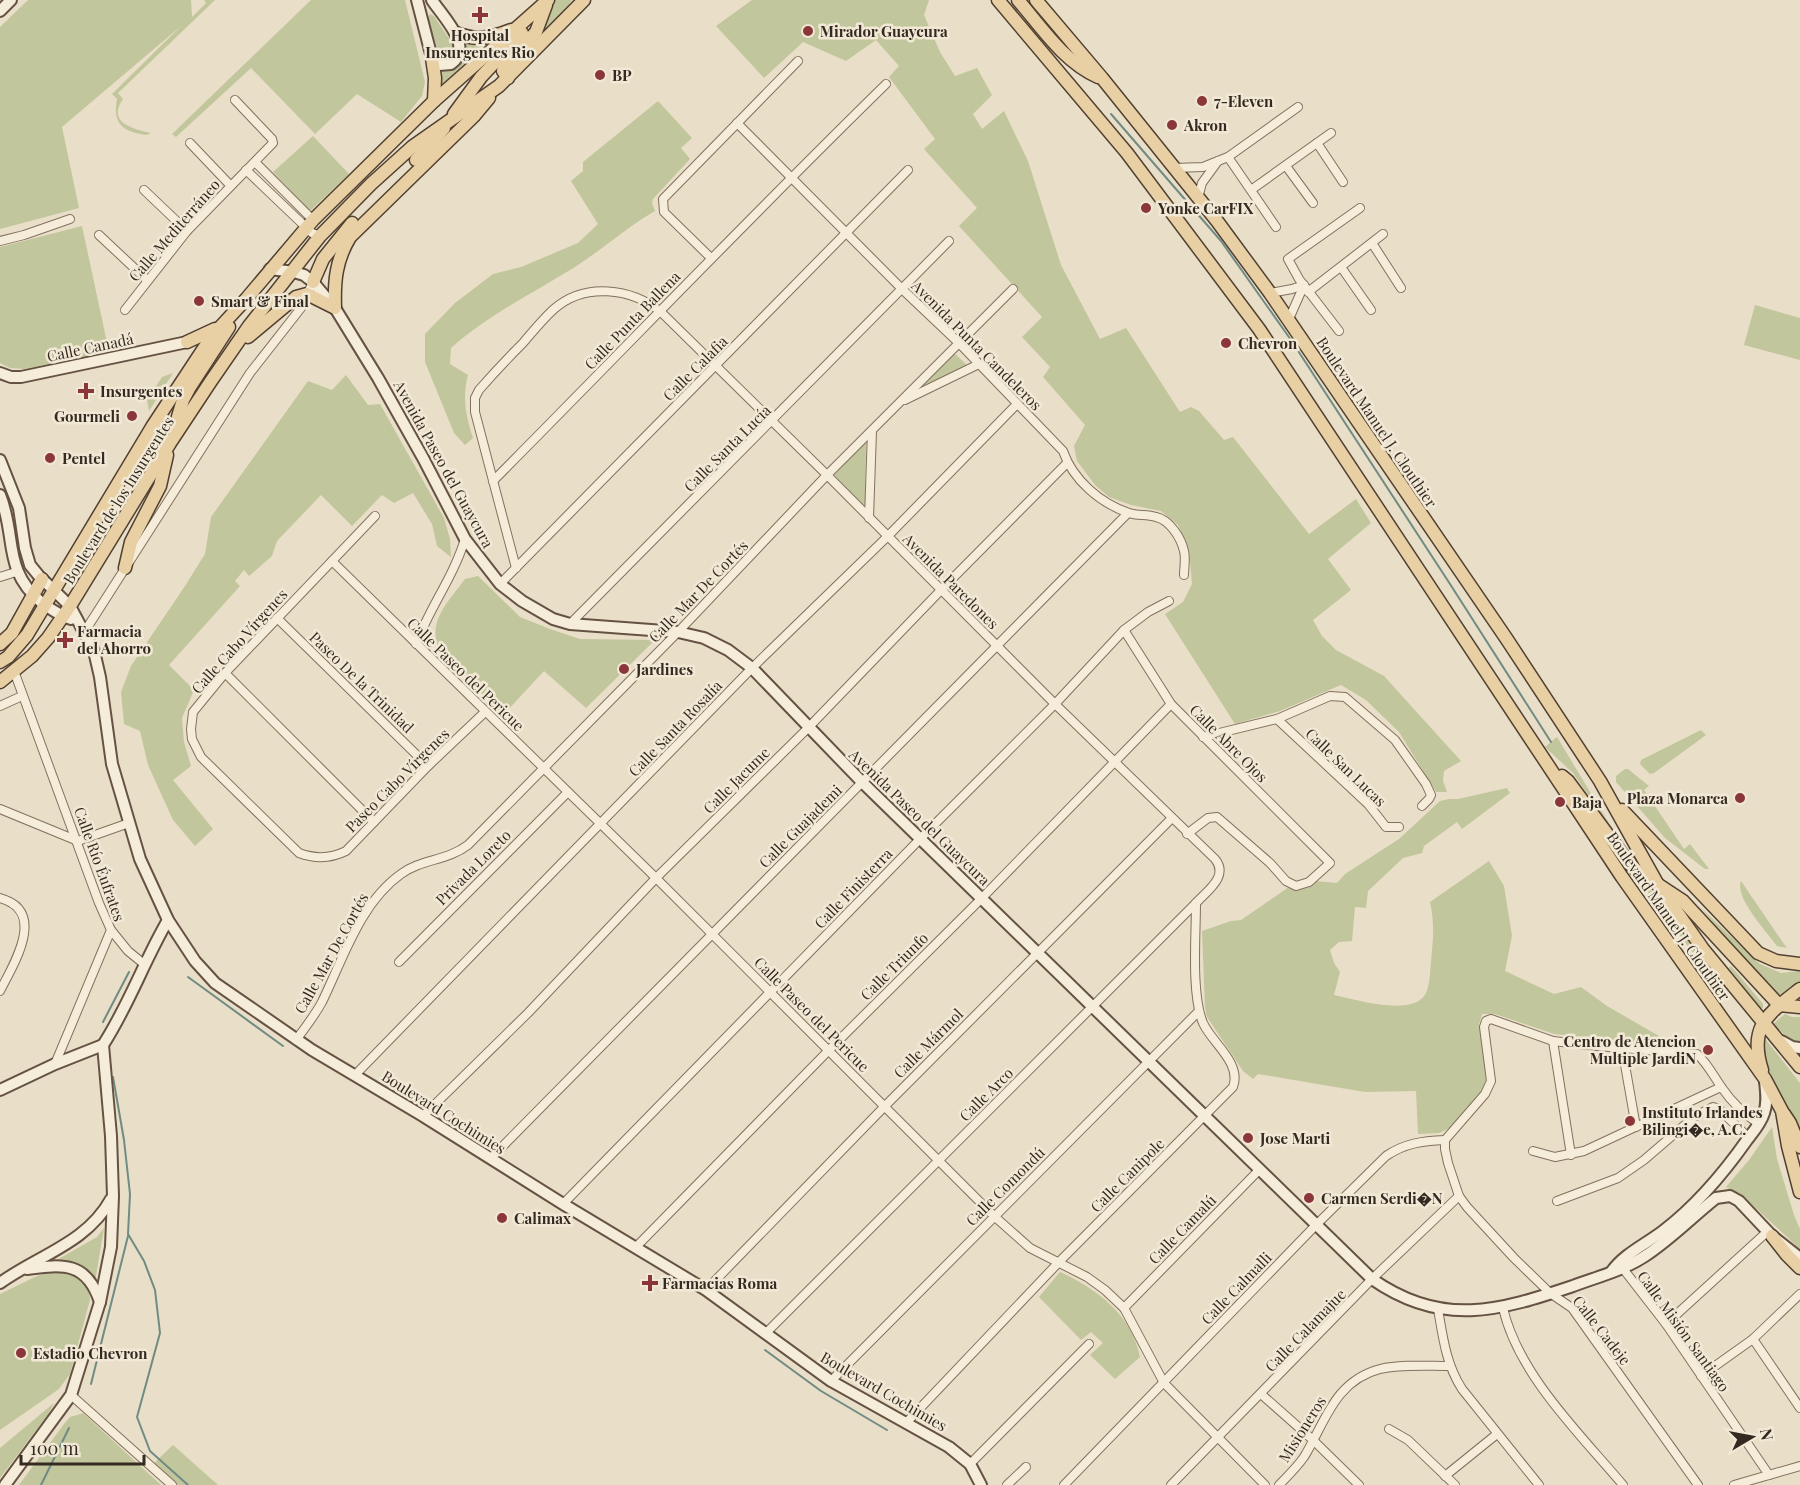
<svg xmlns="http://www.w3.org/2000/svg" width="1800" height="1485" font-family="'Playfair Display',serif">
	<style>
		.green { fill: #c2c69c }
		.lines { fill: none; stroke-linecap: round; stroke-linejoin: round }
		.stream { stroke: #708b83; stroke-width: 2 }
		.street-casing { stroke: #83715f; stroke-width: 10 }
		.secondary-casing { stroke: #655242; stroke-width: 14 }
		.primary-casing { stroke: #514032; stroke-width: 15 }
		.street { stroke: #f5ecda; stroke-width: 8 }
		.secondary { stroke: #f5ecda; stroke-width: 10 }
		.primary { stroke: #e8d0a4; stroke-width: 12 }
		.poi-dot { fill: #8b3639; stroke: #f1e9d6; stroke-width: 2 }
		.labels { text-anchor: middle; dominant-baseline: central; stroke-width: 5; stroke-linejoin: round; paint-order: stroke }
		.poi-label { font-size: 15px; font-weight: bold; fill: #352a21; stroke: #f1e9d6; text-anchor: start }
		.street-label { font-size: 15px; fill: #352a21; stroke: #f1e9d6 }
	</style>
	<rect width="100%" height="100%" fill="#e9dec7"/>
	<g class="green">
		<path d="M28 0H191L192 17 206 3 204 0H215L118 93 123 99C106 123 134 129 151 133L147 135C124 132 112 125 117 99L112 94 181 26 62 127 79 208 0 229V27Z"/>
		<polygon points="311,0 405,0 425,82 422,96 401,122 357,94 315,134 251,68 176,137 172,134"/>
		<polygon points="555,0 572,0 565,10 542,33"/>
		<polygon points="752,0 929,0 924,15 940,52 955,76 977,68 992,95 973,114 982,129 1004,111 1028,161 1061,265 1100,339 1126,328 1180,412 1191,407 1199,411 1224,440 1233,437 1309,534 1356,499 1371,523 1328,559 1351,590 1313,620 1322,636 1336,650 1384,676 1461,761 1444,771 1443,781 1447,792 1436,792 1399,732 1366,700 1341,685 1280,711 1235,724 1165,614 1183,602 1192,584 1189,550 1178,525 1161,511 1131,505 1109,497 1095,485 1077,461 1074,446 1085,425 1043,377 1050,367 1022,337 1042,317 959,226 977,208 924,149 935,139 889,77 899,66 876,40 846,61 803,42 764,78 716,26"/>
		<polygon points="430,14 434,16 454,46 453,58 441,61 428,17"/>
		<path d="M463 43 483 45 438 91 440 70C460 70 462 60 463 43Z"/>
		<path d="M658 101 692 138 681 148 690 159 653 199 652 203 655 211C627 227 603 249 575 267 533 293 488 315 451 348L450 364 468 375C462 397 466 416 473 438L465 445 454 433 425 362V334L455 303 493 274 521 267 578 243 598 224 571 181 583 171V162Z"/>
		<polygon points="313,136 349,174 310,211 273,172"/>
		<polygon points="82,226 109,352 24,369 10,368 0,363 0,247"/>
		<polygon points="1755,305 1800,318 1800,360 1744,345"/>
		<polygon points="954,353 968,366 916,393"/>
		<polygon points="173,373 149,411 147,400 162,377"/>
		<polygon points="346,375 368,405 380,404 444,518 450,539 451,557 437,546 432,524 413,493 394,503 382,495 352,526 321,495 277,541 272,556 249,576 244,570 235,581 240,586 169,665 194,690 182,718 184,742 191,766 173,780 213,829 195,846 173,820 148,765 140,731 124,724 121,692 131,666 185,586 205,554 211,517 308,381 332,390"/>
		<polygon points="866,441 865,507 834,475"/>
		<path d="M478 576 520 617 550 629 580 639 655 640 586 708 544 671 503 715 440 652C426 622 448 602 465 579Z"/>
		<polygon points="1701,730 1706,735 1654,773 1650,774 1640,764 1641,760"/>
		<polygon points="1557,737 1622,845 1573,773 1545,747"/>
		<polygon points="1625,769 1628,769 1649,786 1644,790 1684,849 1690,844 1709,869 1705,869 1665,838 1616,782 1616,776"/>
		<path d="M1507 788 1510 793 1462 829 1457 822 1424 846 1422 853 1403 858 1368 891 1366 908 1355 907 1352 941 1339 942 1330 950 1334 963 1340 972 1334 995C1354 999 1414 1018 1426 993 1430 984 1430 972 1431 962 1433 938 1435 926 1430 902L1489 861 1504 886 1512 936 1505 971 1554 994 1581 987 1607 1006 1678 1047 1554 1034 1495 1014H1482L1479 1024 1487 1077 1484 1088 1450 1128 1439 1133 1418 1134 1416 1091 1365 1092 1258 1074 1253 1079 1243 1071 1207 1017 1205 1007 1202 931 1231 921 1241 920 1292 885 1316 881 1337 883 1345 874 1399 839 1440 801 1449 799H1458Z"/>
		<polygon points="1631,874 1643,886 1656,893 1700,955 1696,958 1672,924 1649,901"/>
		<path d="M1741 881 1784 944 1787 948 1777 946C1767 932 1734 897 1741 881Z"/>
		<polygon points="1700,907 1760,964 1781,973 1800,971 1800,984 1783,995 1773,992"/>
		<polygon points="1731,966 1763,1004 1763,1008 1760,1008 1729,968"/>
		<polygon points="1785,1014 1792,1017 1800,1017 1800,1044 1787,1037 1773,1024"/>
		<polygon points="1763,1036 1800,1083 1800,1134 1766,1065 1762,1054"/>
		<polygon points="1772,1127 1777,1159 1794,1215 1800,1229 1800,1249 1744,1197 1726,1187 1749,1160"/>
		<polygon points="104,1228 95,1282 76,1265 55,1261 97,1237"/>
		<path d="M60 1269C78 1273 88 1281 90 1300L70 1374 59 1389 0 1430V1294L37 1276Z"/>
		<path d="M1060 1272C1097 1289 1132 1315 1140 1357L1115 1379 1090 1355 1103 1343 1091 1332 1081 1340 1039 1297Z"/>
		<polygon points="54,1403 49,1413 0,1478 0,1448"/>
		<polygon points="84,1413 84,1414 161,1485 19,1485 64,1424 70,1417"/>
		<polygon points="173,1445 218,1485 172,1485 151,1466"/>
	</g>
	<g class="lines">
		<g class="stream">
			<polyline points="1111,114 1221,241 1291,340 1450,584 1551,742"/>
			<polyline points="188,977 283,1046"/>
			<polyline points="103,1022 129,972"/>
			<polyline points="113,1077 124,1140 130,1194 128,1234 144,1261 155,1290 160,1333 137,1417 150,1451 188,1485"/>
			<polyline points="765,1350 821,1391 887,1430"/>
			<polyline points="91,1384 128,1236"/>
			<polyline points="41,1485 69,1428"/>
		</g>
		<g class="street-casing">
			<g id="street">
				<path d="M737 123 902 289 959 343 1063 451C1073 480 1100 503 1129 513 1137 516 1147 514 1156 517 1170 520 1181 538 1184 551 1186 558 1184 568 1184 575"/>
				<polyline points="190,143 230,185"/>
				<polyline points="1317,143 1343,182"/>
				<polyline points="1228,157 1276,227"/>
				<polyline points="255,162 313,220"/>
				<polyline points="1286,166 1313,203"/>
				<polyline points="1174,168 1203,167 1228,157 1298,107"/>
				<polyline points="246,170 312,233 320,236"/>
				<polyline points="144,190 187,231"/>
				<polyline points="1251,190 1331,133"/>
				<polyline points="1198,198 1202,183 1218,161"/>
				<polyline points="99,235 147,280"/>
				<polyline points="0,241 24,235 70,219"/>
				<polyline points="1372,243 1401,288"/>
				<polyline points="711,258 664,212 663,199 798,61"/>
				<polyline points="1341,267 1371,310"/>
				<polyline points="1308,292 1383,234"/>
				<polyline points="1270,293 1292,289 1304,285"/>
				<polyline points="125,310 187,231 273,143 272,139 235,100"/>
				<polyline points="1289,319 1304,285"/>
				<polyline points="1339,331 1299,279 1288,259 1360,208"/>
				<polyline points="905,400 979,364"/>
				<path d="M493 481C624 349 753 214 886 84"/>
				<path d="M375 516 225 673 193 712 191 729 192 739 201 757 299 853C315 859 330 859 346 851L428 766 485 712"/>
				<polyline points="869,518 872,431"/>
				<polyline points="332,561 656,878 994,1216 1030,1248 1087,1277 1105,1290 1124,1308 1164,1383 1265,1485"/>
				<path d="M516 568 475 412V398L479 390C493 374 508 358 523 343 533 331 543 319 554 309 585 282 631 288 661 312L827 475 1055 704 1215 859C1229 876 1208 890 1196 903L766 1333"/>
				<polyline points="0,577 16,572"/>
				<polyline points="500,584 908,170"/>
				<polyline points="277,618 428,766"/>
				<polyline points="570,624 949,241"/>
				<polyline points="1124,630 1171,704 1330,863 1309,882 1296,886 1286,881 1270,863 1217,817 1208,818 1187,834"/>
				<polyline points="85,631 250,373 301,308 313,282"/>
				<path d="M416 644C430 607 453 578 465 539"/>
				<polyline points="14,671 99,903 111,930 55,1064"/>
				<polyline points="225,673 374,822"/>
				<polyline points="0,706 22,696"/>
				<polyline points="1277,719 1368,804 1386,827 1399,827"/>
				<polyline points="1203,737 1277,719 1330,696 1345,697 1395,740 1426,784 1431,795 1429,799 1422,806"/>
				<polyline points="0,809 78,841 129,823"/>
				<path d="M0 898C48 911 13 965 0 991"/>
				<polyline points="111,930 128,951 144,964"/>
				<polyline points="399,962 568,792"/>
				<path d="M296 1040C305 1028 315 1015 322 1002 343 959 360 903 401 874 421 859 447 861 468 845L678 632 827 475 1013 289"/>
				<polyline points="1553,1041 1571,1155"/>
				<polyline points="1622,1048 1636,1127"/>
				<polyline points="355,1075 752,668 887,537 1017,404"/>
				<polyline points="423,1116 528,1013 656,878 808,728 941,590 1067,463"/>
				<polyline points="1533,1151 1555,1157 1584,1151 1721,1087"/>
				<polyline points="491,1158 1128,513"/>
				<polyline points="1557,1201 1618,1178 1644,1160 1694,1117 1713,1107 1719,1109 1749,1138"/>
				<polyline points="563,1204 921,838 1055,704 1124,630 1148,612 1169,601"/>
				<polyline points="636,1247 829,1050 982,898 1171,704"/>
				<polyline points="1621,1266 1666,1324 1769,1475"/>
				<polyline points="706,1290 885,1106 1172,818"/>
				<polyline points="1124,1308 1260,1169"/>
				<path d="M1503 1308C1518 1374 1580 1434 1623 1485"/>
				<path d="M1438 1309C1443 1338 1446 1364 1462 1389L1539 1485"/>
				<polyline points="1666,1324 1768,1231"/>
				<polyline points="1753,1339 1800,1408"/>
				<polyline points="1701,1376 1753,1339 1800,1294"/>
				<polyline points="831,1381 1199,1011"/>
				<polyline points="1261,1394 1313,1440 1359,1485"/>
				<polyline points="71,1395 172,1485"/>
				<path d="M906 1423 1059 1262 1233 1087C1242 1063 1212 1043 1203 1023 1191 994 1196 936 1196 903"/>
				<polyline points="1389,1429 1408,1440 1455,1485"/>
				<polyline points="970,1464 1089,1344"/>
				<polyline points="1445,1476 1497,1434"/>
				<polyline points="1007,1485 1026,1467"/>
				<path d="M1064 1485 1316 1225 1386 1156C1405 1143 1423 1141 1445 1140"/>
				<polyline points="1171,1485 1372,1279 1459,1196"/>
				<path d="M1279 1485C1288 1476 1297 1467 1304 1457 1325 1423 1334 1381 1380 1369 1401 1364 1427 1366 1449 1366"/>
				<path d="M1698 1485 1572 1308 1550 1293 1514 1258 1467 1207 1459 1196 1448 1163 1445 1149V1140L1485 1094 1491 1081 1484 1027 1486 1021 1491 1019 1553 1041 1597 1046 1697 1054C1708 1064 1714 1077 1722 1088 1733 1104 1744 1114 1759 1124"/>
				<polyline points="1734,1485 1800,1466"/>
			</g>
		</g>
		<g class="secondary-casing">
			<g id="secondary">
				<path d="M417 0 432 58 439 65 451 64C475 47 442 16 432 0"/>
				<polyline points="0,11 11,0"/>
				<path d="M270 269 294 272 304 275 313 282 335 308 378 378 423 458 465 539 500 584 522 601 553 619 570 624 678 632 704 638 728 650 752 668 862 782 1372 1279C1442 1328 1499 1311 1573 1286 1597 1277 1624 1270 1645 1256 1671 1239 1692 1217 1716 1198L1730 1196 1739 1201 1772 1236 1800 1258"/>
				<polyline points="0,373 11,377 21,377 187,342"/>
				<polyline points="0,460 19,508 25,548 30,565 39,576 70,606 94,651 100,677 112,764 140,859 168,920 195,961 215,983 312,1050 423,1116 563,1204 706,1290 831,1381 949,1447 970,1464 981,1485"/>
				<path d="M0 495C17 537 2 570 42 603 51 609 60 616 71 619"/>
				<polyline points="1781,1041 1792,1047 1800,1048"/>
				<path d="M103 1045C129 1005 144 961 168 920"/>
				<polyline points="0,1090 55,1064 103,1045"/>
				<path d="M27 1269C64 1264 87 1262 100 1302"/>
				<path d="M1612 1271C1624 1254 1646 1244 1663 1231 1696 1206 1723 1174 1747 1140 1754 1131 1761 1123 1764 1113 1768 1102 1766 1092 1765 1081"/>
				<path d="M0 1283C39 1255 87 1243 111 1199"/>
				<polyline points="5,1485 71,1395 100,1302 111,1247 113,1196 111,1136 103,1045"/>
			</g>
		</g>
		<g class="primary-casing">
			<g id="primary">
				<polyline points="998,0 1127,153 1259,329 1622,877 1765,1079 1782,1111 1788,1146 1800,1192"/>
				<path d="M1018 0C1042 28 1064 62 1098 77"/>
				<polyline points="1036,0 1102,78 1217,221 1270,293 1506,638 1600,781 1658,885 1703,949 1800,1067"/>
				<path d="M456 33C476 41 491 38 511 30"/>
				<polyline points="432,58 435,78 434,101"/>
				<polyline points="508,78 503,71 504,66 536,32 546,5"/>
				<polyline points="454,114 481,77 522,33"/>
				<polyline points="416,160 444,128"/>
				<polyline points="313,282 323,259 352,223"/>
				<path d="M248 337 296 297 307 294 335 308C334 281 336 260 350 237L474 116 489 98"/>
				<polyline points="187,342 215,329"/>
				<polyline points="174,430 183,400 190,387 229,327"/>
				<polyline points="125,568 131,542 160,486 167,455"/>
				<polyline points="0,644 12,633 42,579"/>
				<polyline points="0,662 8,657 27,635 152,427 212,336 247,298 313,220 434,101 548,0"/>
				<polyline points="0,682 32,656 48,638 70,606 170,443 211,381 249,326 320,236 371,184 412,147 499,86 584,0"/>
				<polyline points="1562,776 1568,781 1628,862 1636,870 1683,901 1779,1005 1800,1007"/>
				<polyline points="1622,810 1758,953 1776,961 1800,964"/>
				<path d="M1762 1070C1748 1026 1768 1014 1800 989"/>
				<polyline points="1784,1114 1790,1123 1800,1147"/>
				<polyline points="1772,1236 1787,1255 1800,1268"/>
			</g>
		</g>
		<use href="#street" class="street"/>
		<use href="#secondary" class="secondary"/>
		<use href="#primary" class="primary"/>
	</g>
	<g class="poi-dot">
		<path d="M477 6h6v6h6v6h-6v6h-6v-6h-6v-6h6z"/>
		<circle cx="808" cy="31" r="6"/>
		<circle cx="600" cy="75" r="6"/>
		<circle cx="1202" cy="101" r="6"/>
		<circle cx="1172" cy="125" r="6"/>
		<circle cx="1146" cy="208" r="6"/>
		<circle cx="199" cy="301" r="6"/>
		<circle cx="1226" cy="343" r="6"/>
		<path d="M83 382h6v6h6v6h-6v6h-6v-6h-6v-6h6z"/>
		<circle cx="132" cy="416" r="6"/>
		<circle cx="50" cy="458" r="6"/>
		<path d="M62 631h6v6h6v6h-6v6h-6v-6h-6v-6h6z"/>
		<circle cx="624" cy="669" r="6"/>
		<circle cx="1740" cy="798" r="6"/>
		<circle cx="1560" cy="802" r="6"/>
		<circle cx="1708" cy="1050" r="6"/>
		<circle cx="1630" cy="1121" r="6"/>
		<circle cx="1248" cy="1138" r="6"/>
		<circle cx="1309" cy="1198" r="6"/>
		<circle cx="502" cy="1218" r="6"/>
		<path d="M647 1274h6v6h6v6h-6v6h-6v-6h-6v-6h6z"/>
		<circle cx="21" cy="1353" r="6"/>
	</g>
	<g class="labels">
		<g class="poi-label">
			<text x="820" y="31">Mirador Guaycura</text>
			<text x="480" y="35" text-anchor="middle">Hospital<tspan x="480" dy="17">Insurgentes Rio</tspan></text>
			<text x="612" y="75">BP</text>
			<text x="1214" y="101">7-Eleven</text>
			<text x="1184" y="125">Akron</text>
			<text x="1158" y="208">Yonke CarFIX</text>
			<text x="211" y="301">Smart &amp; Final</text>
			<text x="1238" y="343">Chevron</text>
			<text x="100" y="391">Insurgentes</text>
			<text x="120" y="416" text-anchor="end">Gourmeli</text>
			<text x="62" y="458">Pentel</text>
			<text x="77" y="631">Farmacia<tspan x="77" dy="17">del Ahorro</tspan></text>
			<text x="636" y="669">Jardines</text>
			<text x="1728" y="798" text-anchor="end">Plaza Monarca</text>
			<text x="1572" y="802">Baja</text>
			<text x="1696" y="1041" text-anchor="end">Centro de Atencion<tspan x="1696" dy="17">Multiple JardiN</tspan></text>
			<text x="1642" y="1112">Instituto Irlandes<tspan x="1642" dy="17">Bilingi�e, A.C.</tspan></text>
			<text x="1260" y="1138">Jose Marti</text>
			<text x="1321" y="1198">Carmen Serdi�N</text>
			<text x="514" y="1218">Calimax</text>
			<text x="662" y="1283">Farmacias Roma</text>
			<text x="33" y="1353">Estadio Chevron</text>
		</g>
		<g class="street-label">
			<text transform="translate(174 230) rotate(-49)">Calle Mediterráneo</text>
			<text transform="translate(632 320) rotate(-46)">Calle Punta Ballena</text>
			<text transform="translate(977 345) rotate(45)">Avenida Punta Candeleros</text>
			<text transform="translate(90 347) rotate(-12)">Calle Canadá</text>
			<text transform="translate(695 368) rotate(-45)">Calle Calafia</text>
			<text transform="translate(1377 422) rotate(56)">Boulevard Manuel J. Clouthier</text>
			<text transform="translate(727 448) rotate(-45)">Calle Santa Lucía</text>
			<text transform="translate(444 464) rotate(61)">Avenida Paseo del Guaycura</text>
			<text transform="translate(118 500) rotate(-58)">Boulevard de los Insurgentes</text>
			<text transform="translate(951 581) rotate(45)">Avenida Paredones</text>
			<text transform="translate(698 591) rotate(-46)">Calle Mar De Cortés</text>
			<text transform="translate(239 641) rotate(-48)">Calle Cabo Vírgenes</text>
			<text transform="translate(466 674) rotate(44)">Calle Paseo del Pericue</text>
			<text transform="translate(362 682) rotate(44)">Paseo De la Trinidad</text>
			<text transform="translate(675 728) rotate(-46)">Calle Santa Rosalía</text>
			<text transform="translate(1229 743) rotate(45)">Calle Abre Ojos</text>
			<text transform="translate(1346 767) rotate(44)">Calle San Lucas</text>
			<text transform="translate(397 780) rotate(-45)">Paseo Cabo Vírgenes</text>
			<text transform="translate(736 780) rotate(-45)">Calle Jacume</text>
			<text transform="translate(920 817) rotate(44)">Avenida Paseo del Guaycura</text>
			<text transform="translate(800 826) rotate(-45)">Calle Guajademi</text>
			<text transform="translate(100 864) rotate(70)">Calle Río Éufrates</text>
			<text transform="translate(473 867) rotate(-45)">Privada Loreto</text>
			<text transform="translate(853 888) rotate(-46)">Calle Finisterra</text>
			<text transform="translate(1669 916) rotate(55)">Boulevard Manuel J. Clouthier</text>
			<text transform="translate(331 953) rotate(-61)">Calle Mar De Cortés</text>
			<text transform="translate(894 966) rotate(-45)">Calle Triunfo</text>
			<text transform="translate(812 1014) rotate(45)">Calle Paseo del Pericue</text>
			<text transform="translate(928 1043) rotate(-45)">Calle Mármol</text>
			<text transform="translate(986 1094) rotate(-45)">Calle Arco</text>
			<text transform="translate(444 1112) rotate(32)">Boulevard Cochimies</text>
			<text transform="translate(1127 1175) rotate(-45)">Calle Canipole</text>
			<text transform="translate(1005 1186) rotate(-45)">Calle Comondú</text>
			<text transform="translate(1182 1229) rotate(-46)">Calle Camalú</text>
			<text transform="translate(1236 1288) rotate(-46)">Calle Calmalli</text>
			<text transform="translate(1305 1330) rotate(-46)">Calle Calamajue</text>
			<text transform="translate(1602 1330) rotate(52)">Calle Cadeje</text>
			<text transform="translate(1684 1331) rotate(54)">Calle Misión Santiago</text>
			<text transform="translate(884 1391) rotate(30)">Boulevard Cochimies</text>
			<text transform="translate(1302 1429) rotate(-58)">Misioneros</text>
		</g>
	</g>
	<g transform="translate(1752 1437) rotate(80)" stroke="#f1e9d6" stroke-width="4.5" paint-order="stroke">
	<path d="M0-4.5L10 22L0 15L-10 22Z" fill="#352a21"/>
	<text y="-9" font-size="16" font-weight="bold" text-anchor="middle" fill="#352a21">N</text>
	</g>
	<path d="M21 1455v9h123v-9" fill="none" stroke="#352a21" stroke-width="3"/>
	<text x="30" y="1455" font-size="18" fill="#352a21" stroke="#f1e9d6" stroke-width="4.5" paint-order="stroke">100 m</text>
</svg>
